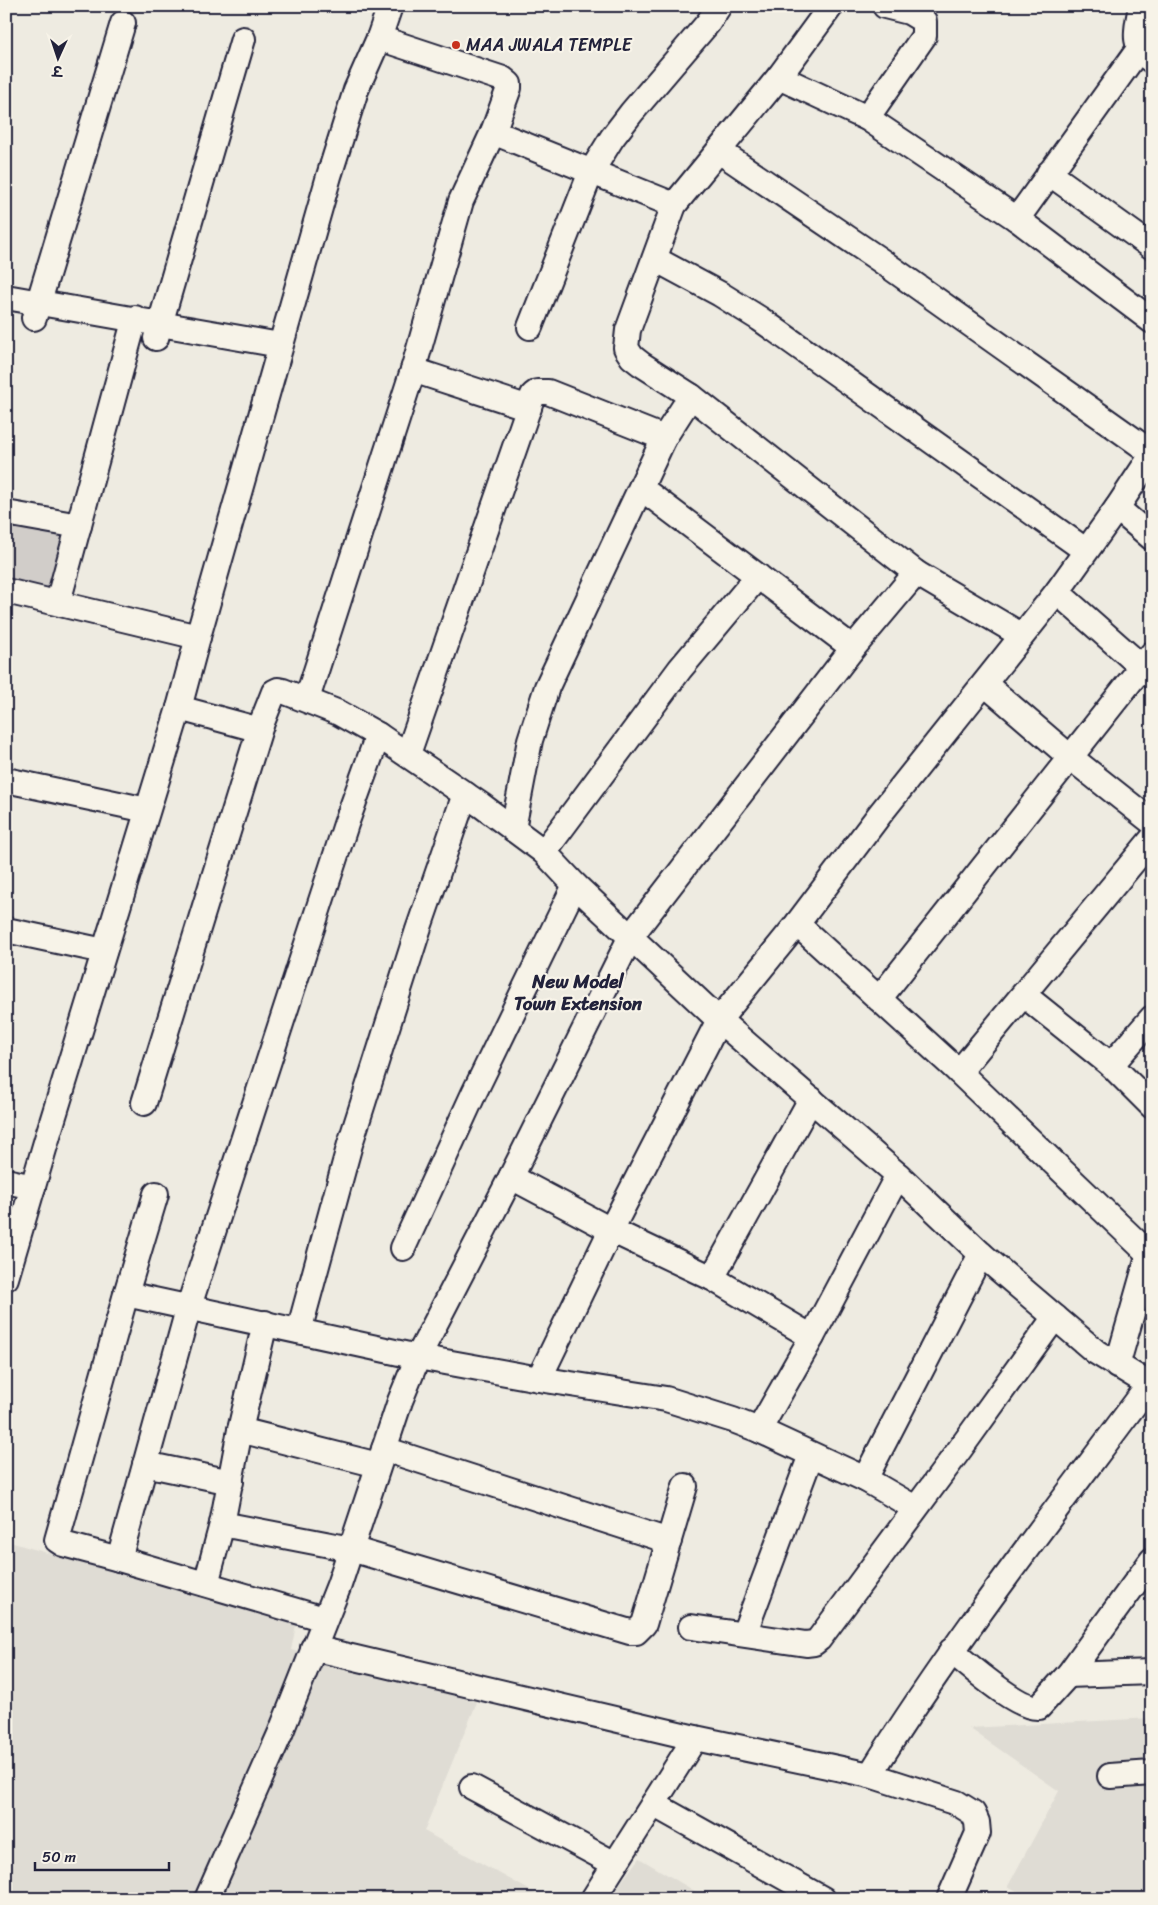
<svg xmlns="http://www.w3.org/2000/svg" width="1158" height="1905" font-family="Sriracha,'Playpen Sans Deva',sans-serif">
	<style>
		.built { fill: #dfdcd4 }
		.green { fill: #d1cdc9; stroke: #7a7882 }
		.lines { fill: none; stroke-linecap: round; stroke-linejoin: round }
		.minor-casing { stroke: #22223b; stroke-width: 28 }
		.minor { stroke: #f7f3e8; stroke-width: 24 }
		.poi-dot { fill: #c8321e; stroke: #f7f3e8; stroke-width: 2 }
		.labels { text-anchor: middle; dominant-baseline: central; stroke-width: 4.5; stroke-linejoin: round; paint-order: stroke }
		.poi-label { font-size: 18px; fill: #22223b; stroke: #f7f3e8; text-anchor: start }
		.neighbourhood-label { font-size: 19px; font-weight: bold; fill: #22223b; stroke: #f7f3e8 }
	</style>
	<rect width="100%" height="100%" fill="#eeebe1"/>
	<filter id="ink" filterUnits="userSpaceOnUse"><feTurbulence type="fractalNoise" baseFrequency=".02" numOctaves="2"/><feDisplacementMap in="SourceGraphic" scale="10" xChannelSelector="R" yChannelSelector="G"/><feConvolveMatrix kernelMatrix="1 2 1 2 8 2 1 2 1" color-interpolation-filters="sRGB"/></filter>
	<g filter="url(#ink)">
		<g class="built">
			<polygon points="6,1541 296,1625 291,1650 477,1702 424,1831 545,1899 6,1899"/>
			<polygon points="1152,1718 1152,1899 1030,1899 1008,1886 1059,1791 969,1728"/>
			<polygon points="639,1858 708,1899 609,1899"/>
		</g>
		<polygon class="green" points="6,524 65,534 52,590 6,580"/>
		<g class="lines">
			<g class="minor-casing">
				<g id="minor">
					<polyline points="831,6 779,77 674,205 628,330 626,348 632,357 641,364 691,396 916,573 1021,635"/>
					<path d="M1141 6C1137 29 1130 45 1152 61"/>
					<polyline points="779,77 867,118 1017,219 1152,321"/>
					<polyline points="867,118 924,36 924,21 909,12 885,6"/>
					<polyline points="493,132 674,205"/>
					<polyline points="719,151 880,260 1152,453"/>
					<polyline points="1049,173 1152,247"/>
					<polyline points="1017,219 1139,49"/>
					<polyline points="655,259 720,294 760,319 1085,550"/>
					<polyline points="6,297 280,345"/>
					<polyline points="34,318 123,23"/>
					<polyline points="530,327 591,172 612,138 632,112 708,23 719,6"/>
					<polyline points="156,338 243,39"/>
					<polyline points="413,370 529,408"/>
					<polyline points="641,488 853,648"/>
					<polyline points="1117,508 1152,538"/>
					<polyline points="6,513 79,526"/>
					<polyline points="6,591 198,637"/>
					<polyline points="1057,592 1152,676"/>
					<polyline points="58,602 135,318"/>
					<polyline points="985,684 1070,757 1152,822"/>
					<polyline points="307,699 413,370 461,201 493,132 509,88 509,84 503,79 379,38"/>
					<polyline points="179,708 253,728 261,725 274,692 278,690 283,691 339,713 378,735 481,805 544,852 575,885 719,1020 898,1175 981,1254 1096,1352 1152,1386"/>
					<polyline points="408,754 533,395 537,392 548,392 664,438"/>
					<polyline points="6,780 147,810"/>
					<polyline points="513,829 530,740 547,687 664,438 691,396"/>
					<polyline points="544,852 680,669 758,576"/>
					<polyline points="797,924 959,1072 1149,1254"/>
					<polyline points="6,930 104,951"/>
					<polyline points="1024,995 1111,1065 1152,1106"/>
					<polyline points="879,999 1152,654"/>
					<polyline points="1111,1065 1152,1018"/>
					<polyline points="959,1072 1152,839"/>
					<polyline points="144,1103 261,725"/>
					<polyline points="511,1177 611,1230 712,1278 812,1337"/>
					<polyline points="6,1181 33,1187"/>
					<polyline points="156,1194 126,1294 57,1540 63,1544 119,1559 324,1619"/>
					<polyline points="403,1248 474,1093 575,885"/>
					<polyline points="6,1278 49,1132 179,708 198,637 329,176 356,90 379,38 390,6"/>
					<polyline points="712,1278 811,1099"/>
					<polyline points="126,1294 418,1357 539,1379 666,1399 733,1420 759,1430 865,1479 915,1508"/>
					<polyline points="299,1331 350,1144 418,930 465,794"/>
					<polyline points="1117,1366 1152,1243"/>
					<polyline points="539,1379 611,1230 719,1020 797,924 880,814 1057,592 1117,508 1152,455"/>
					<polyline points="240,1430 378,1465"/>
					<polyline points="759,1430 812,1337 898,1175"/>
					<polyline points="384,1449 669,1541"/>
					<polyline points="145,1464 231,1482"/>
					<polyline points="865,1479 981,1254"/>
					<polyline points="222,1524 351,1549 630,1632 636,1632 644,1624 685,1486"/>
					<polyline points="119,1559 189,1306 346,824 378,735"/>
					<polyline points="206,1584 222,1524 240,1430 265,1323"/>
					<polyline points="691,1627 806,1644 814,1643 819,1639 960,1449 1055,1317"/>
					<polyline points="744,1634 811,1455"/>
					<polyline points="313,1648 695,1738 870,1775 957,1803 973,1813 977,1822 978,1833 949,1899"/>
					<path d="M951 1651C969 1665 1018 1710 1039 1707L1068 1675 1152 1560"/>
					<polyline points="1068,1675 1152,1672"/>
					<path d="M870 1775C955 1639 1054 1513 1149 1385"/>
					<polyline points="1110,1776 1152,1773"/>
					<polyline points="472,1787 615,1864"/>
					<polyline points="653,1804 823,1899"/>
					<polyline points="207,1899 280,1734 339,1585 400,1401 418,1357 511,1177 631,936 853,648 916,573"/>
					<polyline points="593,1899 695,1738"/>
				</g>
			</g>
			<use href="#minor" class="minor"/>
		</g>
	</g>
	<circle class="poi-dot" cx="456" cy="45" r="5"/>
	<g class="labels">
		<g class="poi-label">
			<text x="466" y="45">MAA JWALA TEMPLE</text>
		</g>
		<g class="neighbourhood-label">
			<text x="578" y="981">New Model<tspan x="578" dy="22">Town Extension</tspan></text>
		</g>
	</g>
	<rect width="1158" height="1905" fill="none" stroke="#f7f3e8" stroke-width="25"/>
	<rect x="12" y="12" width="1133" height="1880" fill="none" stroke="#22223b" stroke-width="2" filter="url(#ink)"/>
	<g transform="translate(58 58) rotate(183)" stroke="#f7f3e8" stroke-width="4" paint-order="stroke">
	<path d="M0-4L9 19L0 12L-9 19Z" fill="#22223b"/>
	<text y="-8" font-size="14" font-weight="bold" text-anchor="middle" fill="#22223b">उ</text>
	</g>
	<path d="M35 1862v8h134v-8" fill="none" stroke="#22223b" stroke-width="2.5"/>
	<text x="42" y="1862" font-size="15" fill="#22223b" stroke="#f7f3e8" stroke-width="4" paint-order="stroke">50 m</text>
</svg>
